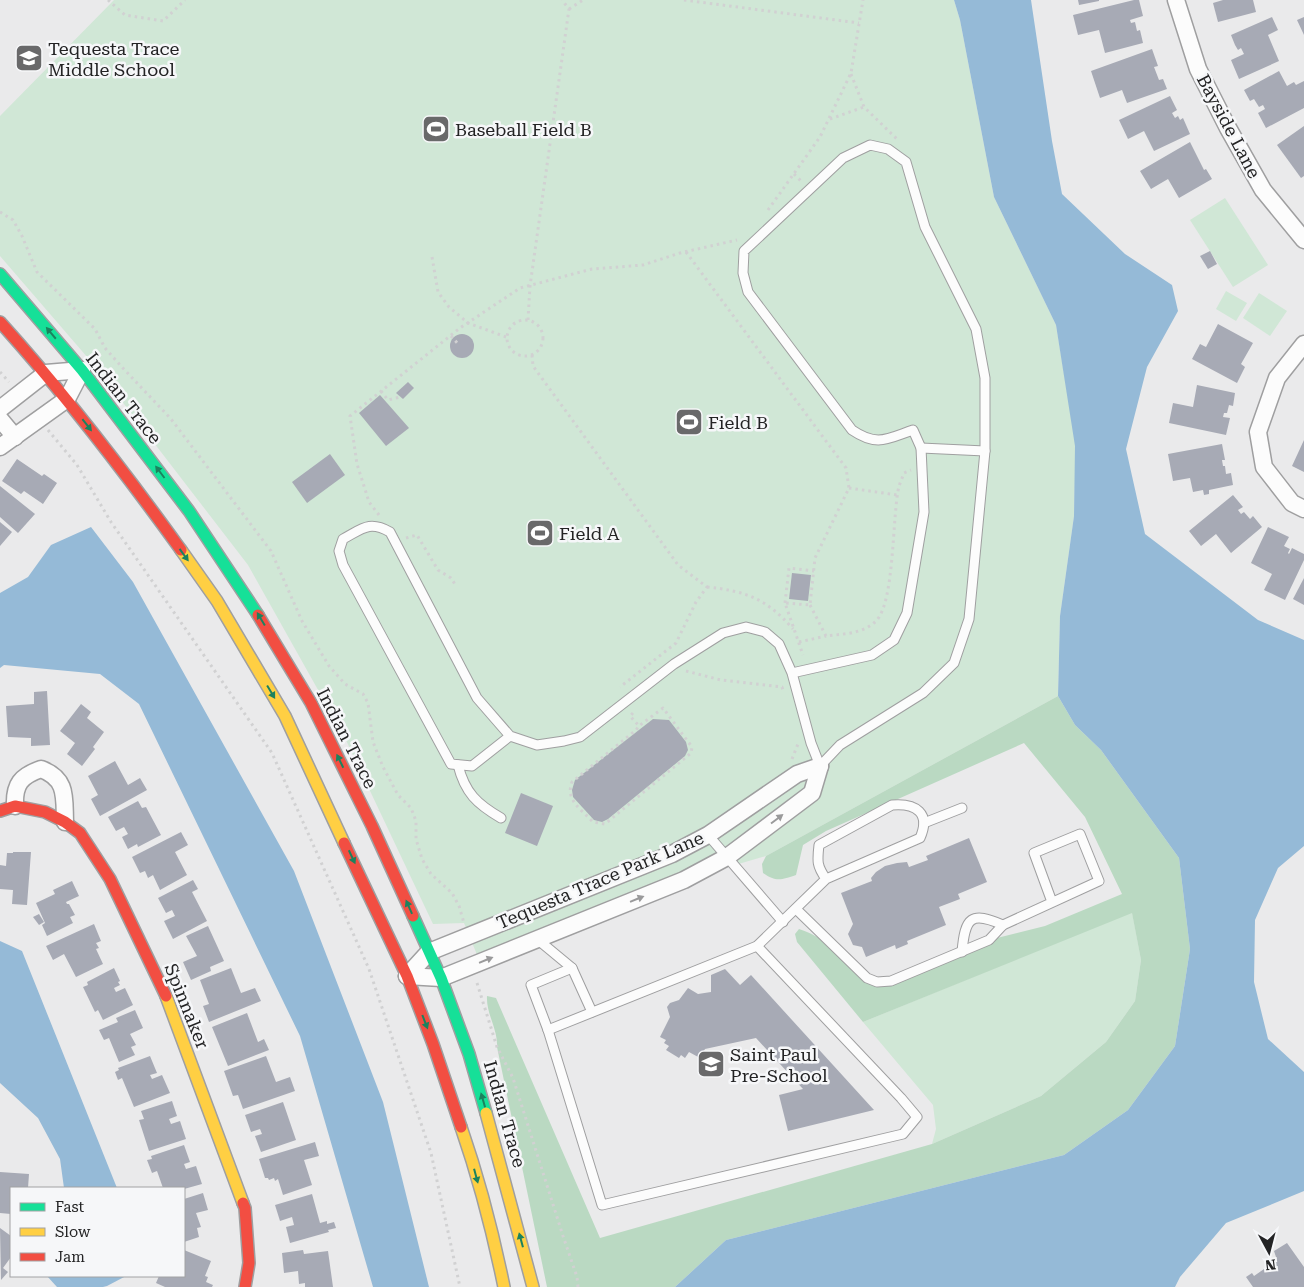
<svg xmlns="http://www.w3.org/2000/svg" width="1304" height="1287" font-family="'Roboto Serif',serif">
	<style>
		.green { fill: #d0e7d6 }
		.forest { fill: #bad9c2 }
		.water { fill: #95bad7 }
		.building { fill: #a7aab5 }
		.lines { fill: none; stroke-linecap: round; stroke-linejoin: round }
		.lane-casing { stroke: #9f9fa0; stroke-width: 11 }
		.street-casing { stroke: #9f9fa0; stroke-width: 19 }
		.fast-casing { stroke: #9f9fa0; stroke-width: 14 }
		.slow-casing { stroke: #9f9fa0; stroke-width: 14 }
		.jam-casing { stroke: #9f9fa0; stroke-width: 14 }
		.path { stroke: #d1d1d2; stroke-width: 3; stroke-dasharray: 2.5 4; stroke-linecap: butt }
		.lane { stroke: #fcfcfc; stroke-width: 9 }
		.street { stroke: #fcfcfc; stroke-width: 16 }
		.fast { stroke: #16e098; stroke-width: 11 }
		.slow { stroke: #ffcf43; stroke-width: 11 }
		.jam { stroke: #f24e42; stroke-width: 11 }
		.oneway { fill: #1c825e }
		.oneway2 { fill: #9a9a9b }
		.labels { text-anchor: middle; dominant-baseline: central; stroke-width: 5; stroke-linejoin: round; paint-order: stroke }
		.poi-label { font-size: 18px; fill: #232324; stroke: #f6f7f9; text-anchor: start }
		.street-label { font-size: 18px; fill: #232324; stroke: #f6f7f9 }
	</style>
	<rect width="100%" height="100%" fill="#eaeaeb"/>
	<g class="green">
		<polygon points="114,0 954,0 960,20 994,197 1056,325 1076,446 1074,516 1060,616 1058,696 766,856 684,880 480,962 464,923 433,924 345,738 248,565 94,365 0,256 0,116"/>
		<polygon points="1225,198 1268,265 1233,287 1190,220"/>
		<polygon points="1226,291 1247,303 1236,321 1216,309"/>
		<polygon points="1259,293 1287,311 1270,336 1243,318"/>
		<polygon points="1132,912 1141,960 1135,1001 1106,1042 1041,1096 932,1144 936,1129 933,1105 863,1022"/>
	</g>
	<path class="forest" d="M1058 696 1075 725 1101 750 1179 858 1190 949 1175 1046 1128 1110 1064 1155 726 1240 675 1287H547L497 1047C498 1029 486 1014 487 996L496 998 600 1238 932 1144 1041 1096 1106 1042 1135 1001 1141 960 1132 913 863 1022 797 942 795 934 799 929C829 939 853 962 877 982L989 940 1045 926 1122 894 1085 817 1024 743 826 831 803 845 796 875C781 880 776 882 763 873L762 864 766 856Z"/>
	<g class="water">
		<polygon points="954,0 1031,0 1052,141 1062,194 1125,254 1172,285 1178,311 1147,367 1126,449 1145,534 1258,620 1304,640 1304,846 1278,868 1255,920 1254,982 1268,1039 1304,1072 1304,1191 1226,1223 1180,1277 1175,1287 675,1287 726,1240 1064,1155 1128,1110 1175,1046 1190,949 1179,858 1101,750 1075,725 1058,696 1060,616 1074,516 1075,446 1056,325 994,197 960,20"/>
		<polygon points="91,527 133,582 294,871 383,1102 429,1287 373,1287 300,1036 139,704 100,674 4,665 0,668 0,593 28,577 51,545"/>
		<polygon points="0,941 22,951 117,1188 64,1188 60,1159 38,1118 0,1083"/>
		<polygon points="47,1276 126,1276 107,1286 103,1287 57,1287"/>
	</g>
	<g class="building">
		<polygon points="1078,0 1099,0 1099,1 1079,5"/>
		<polygon points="1134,0 1139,0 1143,16 1130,20 1131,23 1135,22 1137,31 1140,30 1143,43 1105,53 1099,30 1078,35 1073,15"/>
		<polygon points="1223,0 1253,0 1256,12 1218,22 1213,3"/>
		<polygon points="1272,17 1278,30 1268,35 1279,61 1239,79 1231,60 1244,54 1241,48 1238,50 1235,45 1231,35"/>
		<polygon points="1304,17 1304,35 1297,20"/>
		<polygon points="1152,49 1158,66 1154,67 1159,80 1163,79 1167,89 1127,103 1122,90 1100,98 1091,71"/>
		<polygon points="1279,71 1287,86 1294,82 1296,85 1304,81 1304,108 1266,128 1258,113 1265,109 1263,105 1259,107 1254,99 1250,101 1244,90"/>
		<polygon points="1170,96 1177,110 1172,113 1175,118 1178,116 1180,120 1183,118 1190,134 1154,151 1144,131 1128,139 1119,120"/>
		<polygon points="1304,126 1304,176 1301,178 1277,145"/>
		<polygon points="1190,142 1204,170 1206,169 1212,179 1179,198 1168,179 1151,189 1140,171"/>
		<polygon points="1210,251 1217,264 1208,269 1200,256"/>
		<polygon points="1218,324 1253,343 1241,364 1245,367 1237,383 1192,359 1200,344 1206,347"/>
		<circle cx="462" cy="346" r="12"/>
		<polygon points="408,382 414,388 403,399 396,393"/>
		<polygon points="1197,385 1235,393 1233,406 1229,405 1227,413 1224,413 1223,417 1230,418 1226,435 1169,423 1173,403 1193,407"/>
		<polygon points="380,395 409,428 386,446 359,413"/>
		<polygon points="1304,440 1304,472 1292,466"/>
		<polygon points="1222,444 1225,460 1222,460 1223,466 1225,466 1226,474 1231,473 1233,485 1209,490 1209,494 1204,495 1203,490 1193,492 1190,478 1173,481 1168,454"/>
		<polygon points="330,454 345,475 307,503 292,482"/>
		<polygon points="17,459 42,476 44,474 57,483 43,504 24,491 21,494 2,481"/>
		<polygon points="0,486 35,514 18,533 0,517"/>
		<polygon points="1233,495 1243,507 1238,510 1241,514 1244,512 1250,519 1253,516 1262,527 1231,553 1216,534 1201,546 1189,531"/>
		<polygon points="0,522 12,532 0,546"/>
		<polygon points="1268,527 1289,537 1284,546 1290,549 1288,553 1289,554 1292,548 1304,554 1304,560 1285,600 1264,590 1272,574 1251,563"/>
		<polygon points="792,573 811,575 808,601 789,599"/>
		<polygon points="1304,578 1304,605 1293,599"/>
		<polygon points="47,691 50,745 31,746 31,738 8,737 6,706 34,704 34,692"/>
		<polygon points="81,704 91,712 87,718 104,732 93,747 95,749 82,766 67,754 75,743 60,731"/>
		<polygon points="653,719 669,720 686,742 688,750 685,756 608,819 602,822 594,820 573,797 572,790 575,780"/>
		<polygon points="115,761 128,785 140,778 147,790 100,816 91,799 98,795 88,776"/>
		<polygon points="521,793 553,806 537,846 505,833"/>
		<polygon points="138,801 142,808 146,807 161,835 138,847 137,844 128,849 122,837 128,834 124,827 116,831 108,817"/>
		<polygon points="181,832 188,845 175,852 187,875 160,890 153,875 148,878 145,871 140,873 132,857"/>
		<polygon points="969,838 987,882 958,894 960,899 939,907 946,925 907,941 908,944 896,949 895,945 866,957 862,947 853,945 848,934 853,924 841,893 872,881 871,878 876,872 885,866 897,863 907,862 909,867 928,860 926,856"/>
		<polygon points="13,852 31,852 27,905 12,904 13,890 0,889 0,865 6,866 7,853 13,853"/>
		<polygon points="193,880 198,889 192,892 207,921 173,939 164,921 175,916 172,910 166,913 158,898"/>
		<polygon points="72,881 79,896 66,902 67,904 69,904 75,915 70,917 73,923 47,936 42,925 45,923 36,903 55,894 53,890"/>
		<polygon points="39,914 44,922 39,925 33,917"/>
		<polygon points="94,924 101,941 96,943 99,948 96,949 103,964 76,977 64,954 53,960 46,946"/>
		<polygon points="208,926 224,961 210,967 211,971 191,980 183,962 197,956 186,936"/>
		<polygon points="114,968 120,981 118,982 120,985 114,988 116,992 125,988 133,1005 103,1020 98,1010 95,1012 83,987 88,985 87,982"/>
		<polygon points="231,968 241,993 255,988 261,1001 209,1022 203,1006 209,1004 200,980"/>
		<polygon points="725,969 740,985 751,975 874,1110 788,1131 779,1095 803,1089 756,1038 705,1049 700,1058 689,1052 685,1058 681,1055 679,1058 666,1050 669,1046 664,1043 666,1040 660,1037 670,1017 667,1007 670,1003 679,1000 688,988 698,994 711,992 711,975"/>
		<polygon points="135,1010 143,1028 130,1034 136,1045 131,1047 135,1055 119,1062 109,1038 104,1040 99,1030 118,1022 116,1018"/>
		<polygon points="247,1013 258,1042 264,1039 269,1050 228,1066 212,1027"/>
		<polygon points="150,1056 157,1073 150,1075 152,1079 162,1075 170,1093 134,1107 122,1078 118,1080 115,1072 119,1070 118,1068"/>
		<polygon points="266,1056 276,1082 290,1077 295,1091 243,1109 238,1095 233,1096 224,1071"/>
		<polygon points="172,1101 177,1116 169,1119 171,1124 180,1121 186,1139 149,1151 139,1120 144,1119 141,1111"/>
		<polygon points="283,1102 296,1140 261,1152 255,1136 262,1134 260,1129 251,1132 245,1115"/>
		<polygon points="315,1142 319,1156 304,1160 312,1185 283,1195 278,1179 275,1181 274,1178 269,1180 268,1178 265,1178 259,1159"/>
		<polygon points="184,1145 190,1162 184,1164 186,1169 196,1166 202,1184 184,1189 163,1188 157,1171 152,1173 147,1160 152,1159 151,1156"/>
		<polygon points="0,1172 29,1174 28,1188 11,1188 11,1214 0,1213"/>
		<polygon points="203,1193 208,1210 196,1213 201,1227 197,1228 199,1237 184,1242 184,1199"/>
		<polygon points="312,1194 320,1223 327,1221 327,1224 334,1222 336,1228 328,1230 329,1232 290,1243 286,1227 294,1225 292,1217 280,1221 275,1205"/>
		<polygon points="0,1228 11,1236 11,1257 3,1268 8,1272 1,1280"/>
		<polygon points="1287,1243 1304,1267 1304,1287 1253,1287 1246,1277 1252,1273 1254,1276 1277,1260 1274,1251"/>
		<polygon points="184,1250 211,1261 205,1276 208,1277 206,1282 213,1285 212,1287 165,1287 156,1283 159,1276 184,1276"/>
		<polygon points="303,1250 304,1254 328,1251 333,1287 305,1287 305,1283 299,1284 298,1271 284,1273 282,1253"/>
	</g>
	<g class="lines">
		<g class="lane-casing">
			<g id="lane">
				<polyline points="921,448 985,451"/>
				<path d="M510 736 472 766 451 764 343 565 339 551 343 539C362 529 369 520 390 532L477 698 510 736 537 745 564 741 580 737 674 664 723 633 746 627 765 632 779 644 792 673 811 743 820 766 840 745 923 693 954 663 969 619 985 451V378L976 329 925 227 906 162 888 149 870 145 843 158 744 251 743 273 748 292 852 430C877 447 887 439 913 430L921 448 924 512 907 613 894 640 872 655 792 673"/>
				<path d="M458 765C465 793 477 804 501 818"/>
				<polyline points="924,823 962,808"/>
				<polyline points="708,835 783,922"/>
				<polyline points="796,909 867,978 877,982 891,981 989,940 1003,925 1099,881 1080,834 1034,853 1052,902"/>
				<polyline points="537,939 572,968 592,1012"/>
				<path d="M962 952C965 917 971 911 1003 925"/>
				<polyline points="572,968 531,985 548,1030 602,1205 903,1134 917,1117 901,1098 757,946"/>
				<path d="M548 1030 757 946 826 879 920 838C931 813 916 803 892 805L819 845C817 862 817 866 826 879"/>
			</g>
		</g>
		<g class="street-casing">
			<g id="street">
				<polyline points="1176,0 1198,69 1228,128 1263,190 1304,240"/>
				<polyline points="1304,344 1277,378 1258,432 1264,467 1292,503 1304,509"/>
				<polyline points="0,409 46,373 82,370"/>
				<polyline points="0,419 15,437"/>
				<polyline points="0,447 67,399 82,370"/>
				<path d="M15 806C14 784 21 776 41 769 68 779 64 798 65 822"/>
				<polyline points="407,976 441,978 684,880 727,857 812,793 820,766"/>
				<polyline points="407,976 429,952 672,854 708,835 797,774 820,766"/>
			</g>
		</g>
		<g class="fast-casing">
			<g id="fast">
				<polyline points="0,274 82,370 189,511 258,615"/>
				<polyline points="413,916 441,978 469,1054 486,1113"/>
			</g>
		</g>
		<g class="slow-casing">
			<g id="slow">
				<polyline points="181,550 217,601 285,716 344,843"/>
				<polyline points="166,996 243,1203"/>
				<polyline points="486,1113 533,1287"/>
				<path d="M461 1127C479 1179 493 1233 504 1287"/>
			</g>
		</g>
		<g class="jam-casing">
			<g id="jam">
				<path d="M0 322C65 394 124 471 181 550"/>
				<polyline points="258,615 311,703 372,826 413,916"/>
				<polyline points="0,811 15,806 45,812 65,822 80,833 110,879 166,996"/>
				<polyline points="344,843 407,976 433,1044 461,1127"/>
				<polyline points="243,1203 245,1208 249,1263 245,1287"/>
			</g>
		</g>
		<g class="path">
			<polyline points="108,0 125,15 163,21 185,0"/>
			<polyline points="684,0 859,23"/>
			<polyline points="569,9 583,0"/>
			<polyline points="851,74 864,107 899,141"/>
			<polyline points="830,119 864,107"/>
			<polyline points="794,174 801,181"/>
			<polyline points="768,210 820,137 851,73 863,0"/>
			<polyline points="0,212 13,220 22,236 37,272 95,329 105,348 121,366 171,419 271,551 302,621 329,666 345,684 363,694 368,703 373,742 383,767 398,795 411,808 416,821 416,839 422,859 431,874 452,893 459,906 464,923"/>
			<polyline points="686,252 846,468 849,488 815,558 810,605 785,603 803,655"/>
			<polyline points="432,257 438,292 449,307 468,323 506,337"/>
			<circle cx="525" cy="338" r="18"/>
			<polyline points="528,320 530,286 569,9 562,0"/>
			<polyline points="451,336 459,345"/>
			<polyline points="532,355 533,366 678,565 707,587 696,602 676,643 620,687"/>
			<polyline points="0,372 9,382"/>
			<polyline points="381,391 388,400 400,397"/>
			<polyline points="48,430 77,465 111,522 272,753 369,969 431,1153 460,1287"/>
			<polyline points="849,488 897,495"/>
			<polyline points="379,515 369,502 357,464 350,416 460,328 520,288 592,269 643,265 680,253 737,240"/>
			<polyline points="406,538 417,535 438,570 451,578 456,586"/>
			<path d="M707 587C746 591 767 599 793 629"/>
			<polyline points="785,603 789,568 814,571"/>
			<path d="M810 605 826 636C842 634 863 634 876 621 895 602 892 515 899 486L904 473 911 470"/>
			<polyline points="799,642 826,636"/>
			<polyline points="686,671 721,680 782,687 783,690"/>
			<path d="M633 713 630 716 639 726 663 708 692 747 691 753 605 824 593 822C581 809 565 800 572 782L636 730 639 726"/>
			<polyline points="792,759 798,744"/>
			<polyline points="477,983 497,1047 513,1078 563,1236 577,1277 578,1287"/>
		</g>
		<use href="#lane" class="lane"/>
		<use href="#street" class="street"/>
		<use href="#fast" class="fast"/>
		<use href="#slow" class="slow"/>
		<use href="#jam" class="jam"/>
	</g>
	<defs><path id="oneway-solid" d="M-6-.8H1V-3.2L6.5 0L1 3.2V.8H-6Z" transform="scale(1.25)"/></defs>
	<g class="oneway">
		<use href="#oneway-solid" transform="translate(51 333) rotate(-130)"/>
		<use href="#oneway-solid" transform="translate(87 425) rotate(52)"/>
		<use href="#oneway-solid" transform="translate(160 472) rotate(-127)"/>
		<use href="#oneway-solid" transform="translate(184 555) rotate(54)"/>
		<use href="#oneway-solid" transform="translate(261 619) rotate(-121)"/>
		<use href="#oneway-solid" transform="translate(271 692) rotate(59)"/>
		<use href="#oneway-solid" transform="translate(340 761) rotate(-116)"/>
		<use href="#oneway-solid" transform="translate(352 857) rotate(65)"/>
		<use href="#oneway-solid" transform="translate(409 907) rotate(-114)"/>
		<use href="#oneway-solid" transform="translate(425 1022) rotate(69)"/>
		<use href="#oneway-solid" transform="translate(483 1100) rotate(-106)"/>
		<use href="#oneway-solid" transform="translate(476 1176) rotate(75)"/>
		<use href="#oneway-solid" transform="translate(521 1240) rotate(-105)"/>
	</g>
	<g class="oneway2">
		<use href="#oneway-solid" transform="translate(777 819) rotate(-37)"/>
		<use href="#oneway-solid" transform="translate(637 899) rotate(-22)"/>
		<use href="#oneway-solid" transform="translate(486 960) rotate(-22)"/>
	</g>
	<defs>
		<g id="school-square" transform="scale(1.4375)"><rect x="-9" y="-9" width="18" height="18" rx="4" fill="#69696a" stroke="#f6f7f9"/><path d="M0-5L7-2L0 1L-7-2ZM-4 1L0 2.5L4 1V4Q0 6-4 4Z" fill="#fff"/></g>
		<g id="stadium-square" transform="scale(1.4375)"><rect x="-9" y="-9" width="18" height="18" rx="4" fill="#69696a" stroke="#f6f7f9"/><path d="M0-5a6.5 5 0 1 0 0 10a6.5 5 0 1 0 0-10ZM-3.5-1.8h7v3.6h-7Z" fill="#fff"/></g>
	</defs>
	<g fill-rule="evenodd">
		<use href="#school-square" x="29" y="58"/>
		<use href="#stadium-square" x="436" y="129"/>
		<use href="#stadium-square" x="689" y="422"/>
		<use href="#stadium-square" x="540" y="533"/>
		<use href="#school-square" x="711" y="1064"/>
	</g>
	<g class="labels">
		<g class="poi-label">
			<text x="48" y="48">Tequesta Trace<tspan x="48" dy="21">Middle School</tspan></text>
			<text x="455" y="129">Baseball Field B</text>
			<text x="708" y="422">Field B</text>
			<text x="559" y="533">Field A</text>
			<text x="730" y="1054">Saint Paul<tspan x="730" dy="21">Pre-School</tspan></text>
		</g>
		<g class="street-label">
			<text transform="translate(1229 126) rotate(62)">Bayside Lane</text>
			<text transform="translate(124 398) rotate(52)">Indian Trace</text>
			<text transform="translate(347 738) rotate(63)">Indian Trace</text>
			<text transform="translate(600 880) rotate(-23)">Tequesta Trace Park Lane</text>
			<text transform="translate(187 1006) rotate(68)">Spinnaker</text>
			<text transform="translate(505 1114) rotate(74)">Indian Trace</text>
		</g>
	</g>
	<rect x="10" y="1187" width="175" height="90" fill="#f6f7f9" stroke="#a2a2a4"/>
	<rect x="20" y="1203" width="25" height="8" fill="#16e098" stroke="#a2a2a4"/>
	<text x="55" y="1212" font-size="15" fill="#232324">Fast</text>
	<rect x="20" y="1228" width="25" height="8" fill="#ffcf43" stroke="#a2a2a4"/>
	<text x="55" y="1237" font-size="15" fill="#232324">Slow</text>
	<rect x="20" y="1253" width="25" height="8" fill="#f24e42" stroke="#a2a2a4"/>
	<text x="55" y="1262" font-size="15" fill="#232324">Jam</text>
	<g transform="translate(1269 1252) rotate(173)" stroke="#f6f7f9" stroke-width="4" paint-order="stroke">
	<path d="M0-4L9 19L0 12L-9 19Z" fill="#232324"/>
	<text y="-8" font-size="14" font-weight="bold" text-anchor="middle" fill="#232324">N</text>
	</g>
</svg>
